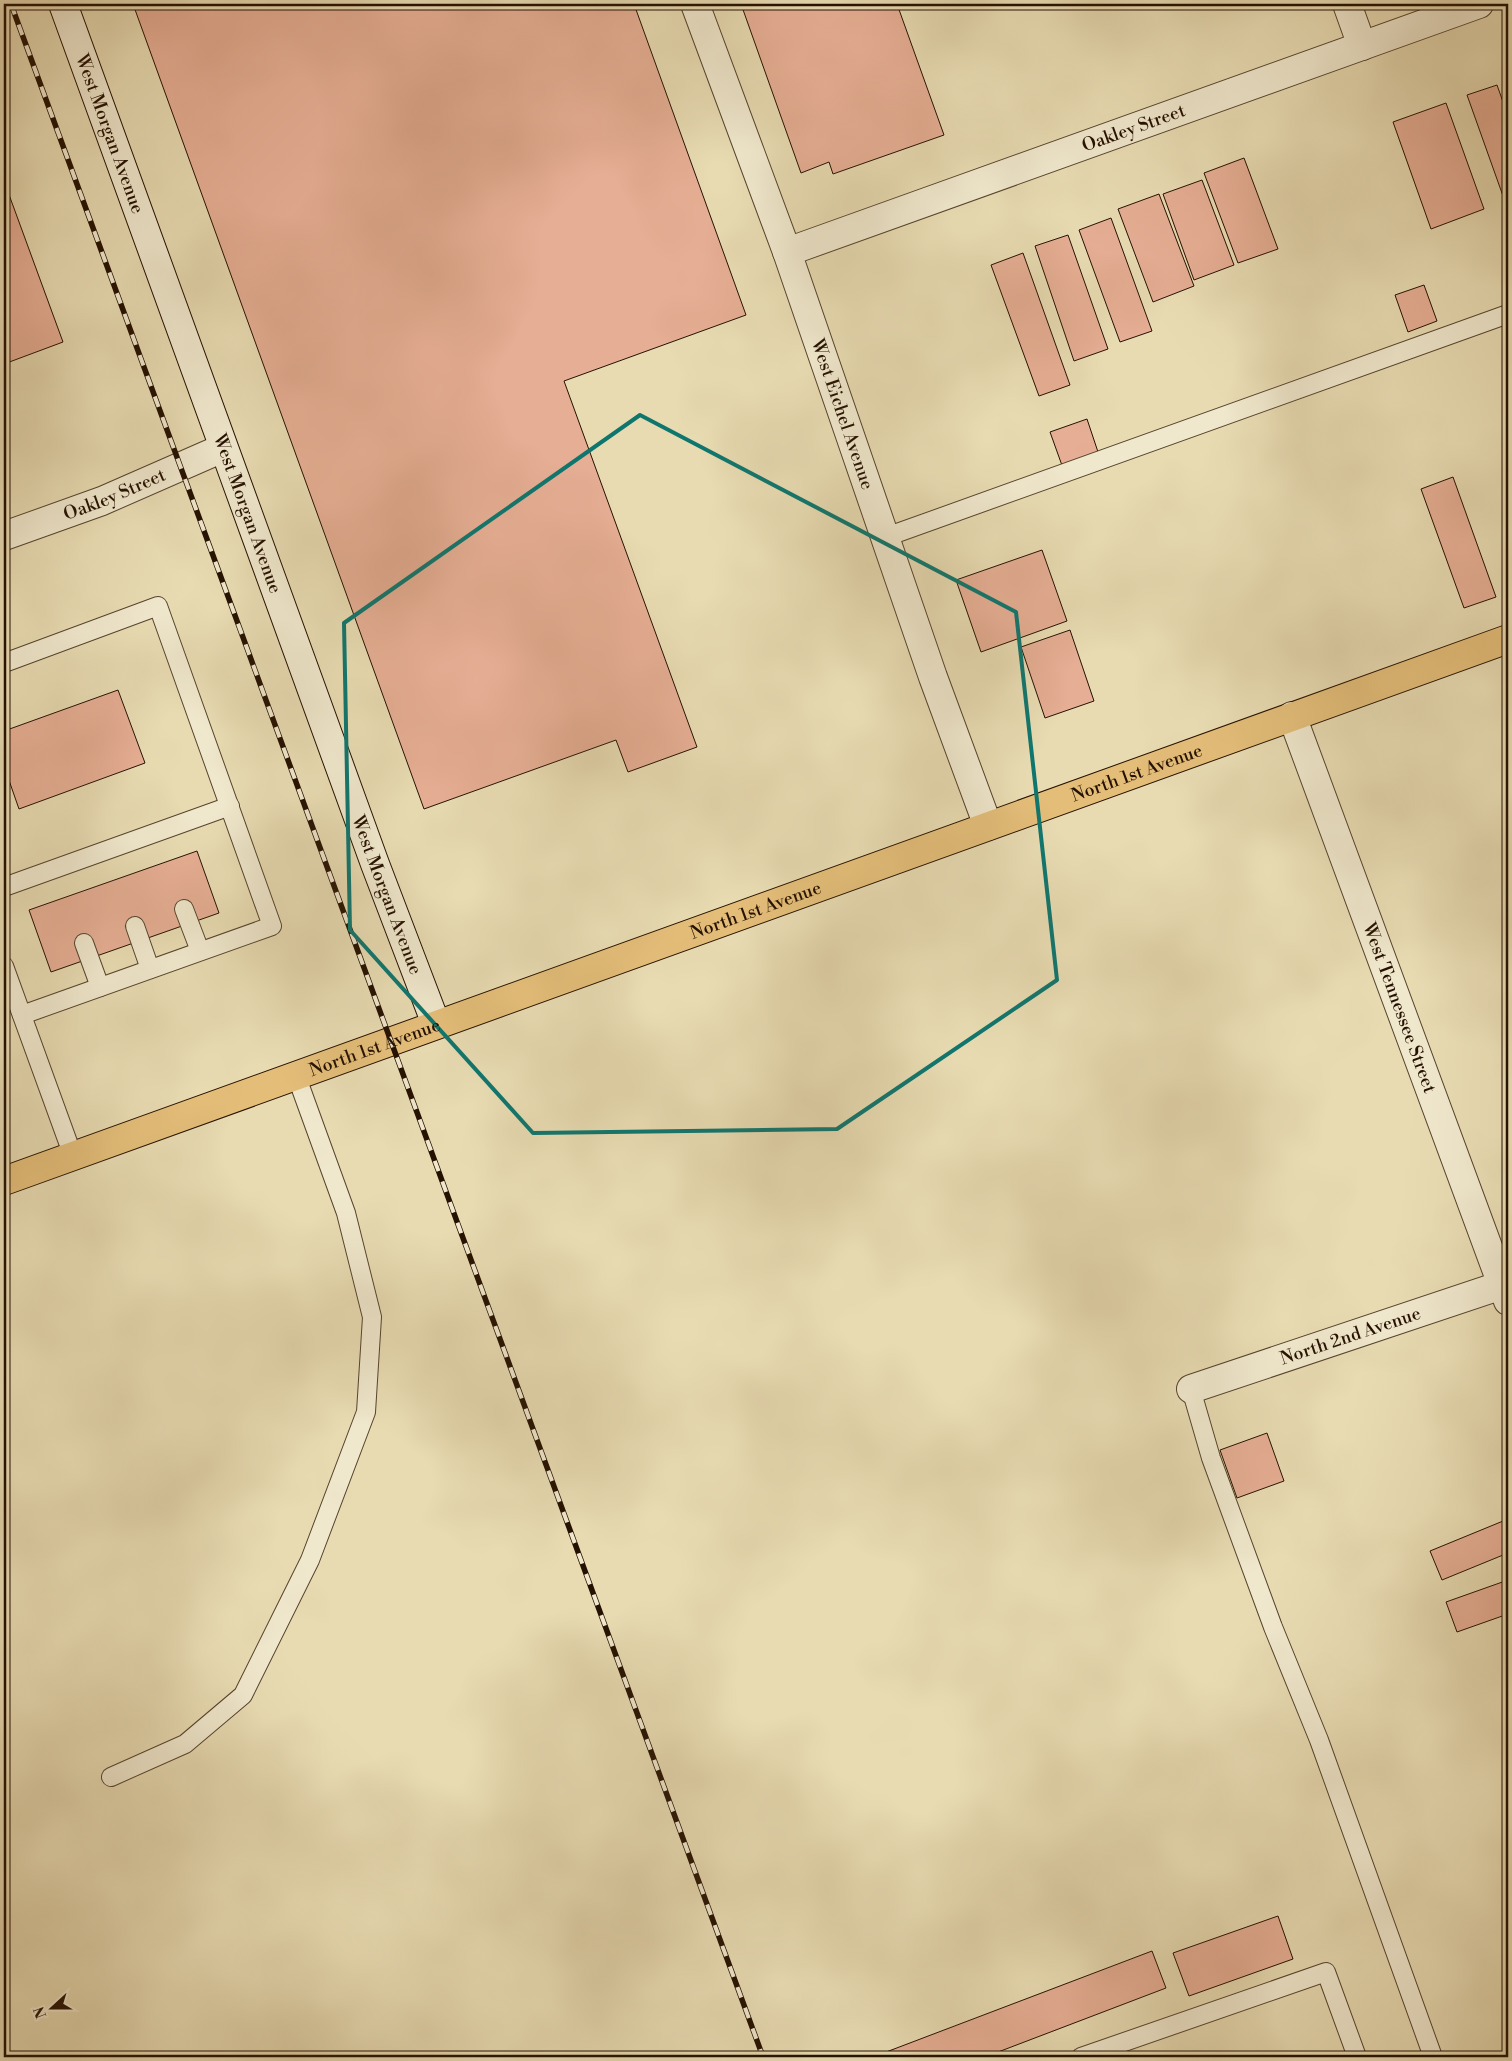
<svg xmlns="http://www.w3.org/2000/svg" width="1512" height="2061" font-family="'Libre Bodoni',serif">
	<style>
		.building { fill: #e6ae94; stroke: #251101 }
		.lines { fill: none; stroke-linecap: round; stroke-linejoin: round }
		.lane-casing { stroke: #56442d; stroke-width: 20 }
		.street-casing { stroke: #56442d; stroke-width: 30 }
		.secondary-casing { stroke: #251101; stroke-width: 30 }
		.primary-casing { stroke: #251101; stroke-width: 30 }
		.lane { stroke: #f0e8cd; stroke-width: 18 }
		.street { stroke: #f0e8cd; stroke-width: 28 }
		.secondary { stroke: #f0e8cd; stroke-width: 28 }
		.primary { stroke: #e4be79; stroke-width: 28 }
		.rail-casing { stroke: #251101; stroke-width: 5.5 }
		.rail { stroke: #f0e8cd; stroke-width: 4; stroke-dasharray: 11; stroke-linecap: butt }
		.marked { fill: none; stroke: #0f766e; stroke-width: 4; stroke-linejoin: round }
		.labels { text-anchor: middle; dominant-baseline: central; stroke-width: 4; stroke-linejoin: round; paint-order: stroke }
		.street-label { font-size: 18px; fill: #251101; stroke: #f0e8cd }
	</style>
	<rect width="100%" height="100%" fill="#e8dbb2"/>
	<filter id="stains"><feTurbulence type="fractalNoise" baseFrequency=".004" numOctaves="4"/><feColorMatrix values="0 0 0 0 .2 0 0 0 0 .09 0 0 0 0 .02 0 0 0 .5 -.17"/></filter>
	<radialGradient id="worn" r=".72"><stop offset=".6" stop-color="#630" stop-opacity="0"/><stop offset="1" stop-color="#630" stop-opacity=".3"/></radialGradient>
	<g class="building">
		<polygon points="133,4 634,4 746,315 564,381 697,747 628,772 616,740 424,809"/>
		<polygon points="741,4 897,4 944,135 833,174 829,162 801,173"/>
		<polygon points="1497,85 1508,116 1508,210 1467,95"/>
		<polygon points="1446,103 1484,209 1431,229 1393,122"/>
		<polygon points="1244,158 1278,249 1238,263 1204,173"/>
		<polygon points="1202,180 1234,265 1194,280 1163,194"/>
		<polygon points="4,181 63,342 4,364"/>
		<polygon points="1159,194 1194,286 1153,302 1118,209"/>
		<polygon points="1111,218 1152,331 1120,342 1079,230"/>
		<polygon points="1068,235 1108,349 1074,361 1035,246"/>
		<polygon points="1023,253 1070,385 1039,396 991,265"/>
		<polygon points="1424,285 1437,321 1408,332 1395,295"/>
		<polygon points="1087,419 1100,458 1064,471 1050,432"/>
		<polygon points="1453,477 1496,597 1464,608 1421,489"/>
		<polygon points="1042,550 1067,621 981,652 956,580"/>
		<polygon points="1070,630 1094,701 1045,718 1021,647"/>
		<polygon points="118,690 145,763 19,809 4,766 4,731"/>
		<polygon points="197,851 219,913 51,972 29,910"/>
		<polygon points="1267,1433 1284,1481 1237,1498 1220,1450"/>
		<polygon points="1508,1519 1508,1553 1442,1580 1430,1551"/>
		<polygon points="1508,1580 1508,1614 1457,1632 1446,1602"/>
		<polygon points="1278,1916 1293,1959 1189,1996 1173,1953"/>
		<polygon points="1152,1951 1166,1988 985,2057 873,2057"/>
	</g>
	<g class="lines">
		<g class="lane-casing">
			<g id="lane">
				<polyline points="886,537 1508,314"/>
				<polyline points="4,663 158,606 272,926 22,1015"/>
				<polyline points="4,887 230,806"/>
				<polyline points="184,909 200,951"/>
				<polyline points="135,926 150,969"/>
				<polyline points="84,943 100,987"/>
				<polyline points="4,966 73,1156"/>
				<polyline points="1191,1389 1211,1458 1273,1627 1319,1740 1433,2057"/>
				<polyline points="111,1777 185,1744 243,1695 310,1560 366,1412 372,1317 346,1213 296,1075"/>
				<polyline points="1081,2057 1326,1972 1357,2057"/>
			</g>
		</g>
		<g class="street-casing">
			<g id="street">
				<path id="s1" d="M695 4 787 252 933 677 988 826"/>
				<polyline points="1347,4 1362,46"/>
				<path id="s2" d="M787 252 1479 4"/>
				<path id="s3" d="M4 536 102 501 223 448"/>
				<path id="s4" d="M1292 716 1508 1301"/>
				<path id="s5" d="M1191 1389 1508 1283"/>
			</g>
		</g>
		<g class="secondary-casing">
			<g id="secondary">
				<path id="s6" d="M63 4 375 864 436 1024"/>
			</g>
		</g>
		<g class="primary-casing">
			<g id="primary">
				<path id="s7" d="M4 1181 1508 639"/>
			</g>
		</g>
		<use href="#lane" class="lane"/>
		<use href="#street" class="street"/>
		<use href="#secondary" class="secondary"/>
		<use href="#primary" class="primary"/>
		<g class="rail-casing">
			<polyline id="rail" points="11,4 763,2057"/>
		</g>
		<use href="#rail" class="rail"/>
	</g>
	<path class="marked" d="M640 415 1016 612 1057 980 837 1129 533 1133 350 930 344 623Z"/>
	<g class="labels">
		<g class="street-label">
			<text stroke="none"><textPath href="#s2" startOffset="368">Oakley Street</textPath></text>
			<text stroke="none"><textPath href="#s6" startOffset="138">West Morgan Avenue</textPath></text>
			<text stroke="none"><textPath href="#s1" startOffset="436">West Eichel Avenue</textPath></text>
			<text stroke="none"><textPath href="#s3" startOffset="118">Oakley Street</textPath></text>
			<text stroke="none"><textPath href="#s6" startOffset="542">West Morgan Avenue</textPath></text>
			<text stroke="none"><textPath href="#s7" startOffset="1204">North 1st Avenue</textPath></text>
			<text stroke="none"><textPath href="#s6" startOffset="948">West Morgan Avenue</textPath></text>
			<text stroke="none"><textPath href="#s7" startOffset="799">North 1st Avenue</textPath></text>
			<text stroke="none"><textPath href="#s4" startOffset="311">West Tennessee Street</textPath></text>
			<text stroke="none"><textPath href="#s7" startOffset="394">North 1st Avenue</textPath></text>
			<text stroke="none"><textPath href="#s5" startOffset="168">North 2nd Avenue</textPath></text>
		</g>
	</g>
	<rect width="1512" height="2061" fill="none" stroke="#e8dbb2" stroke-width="20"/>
	<rect x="5" y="5" width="1502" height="2051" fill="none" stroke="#251101" stroke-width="2.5"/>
	<rect x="10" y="10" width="1492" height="2041" fill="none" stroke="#251101"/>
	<g transform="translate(52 2008) rotate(249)" stroke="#f0e8cd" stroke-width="4" paint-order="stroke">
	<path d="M0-4L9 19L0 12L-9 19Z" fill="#251101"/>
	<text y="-8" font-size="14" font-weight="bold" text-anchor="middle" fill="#251101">N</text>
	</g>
	<rect width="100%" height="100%" filter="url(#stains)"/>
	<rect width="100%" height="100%" fill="url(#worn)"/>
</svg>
